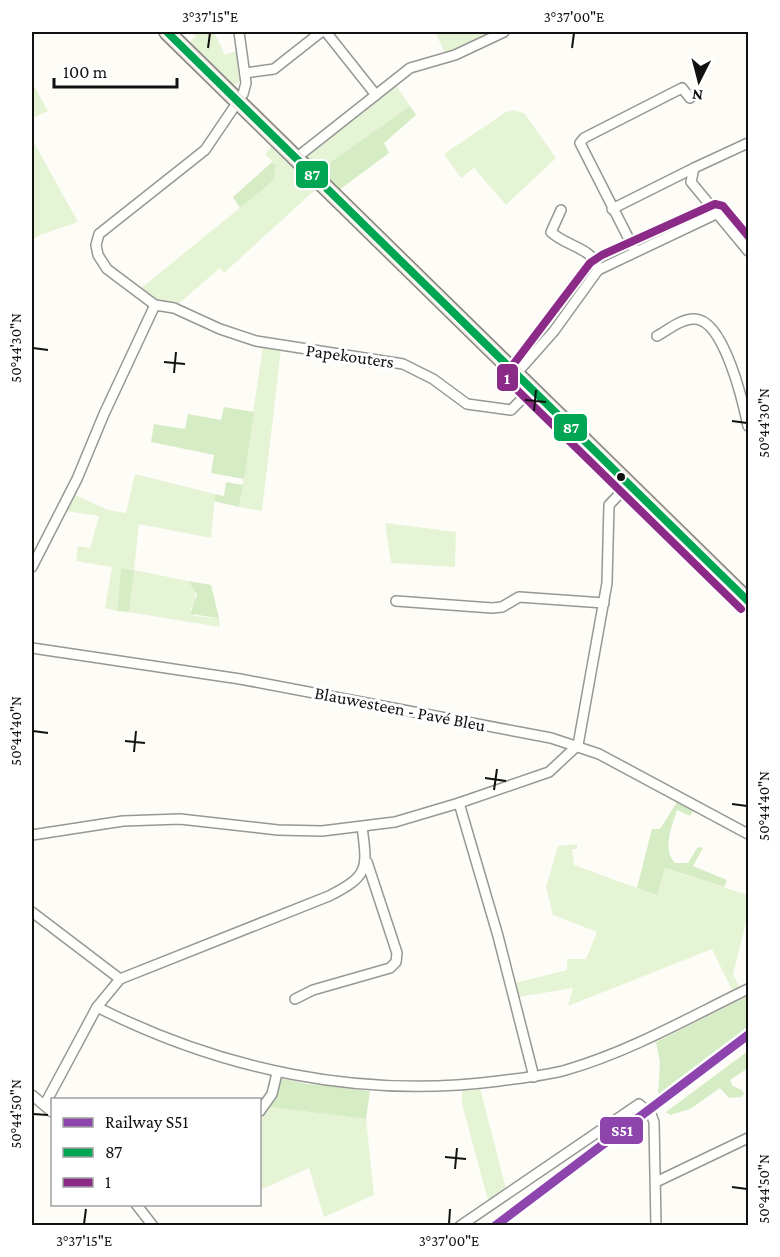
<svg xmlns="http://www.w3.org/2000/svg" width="780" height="1257" font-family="'Crimson Pro',serif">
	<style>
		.green { fill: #e6f4d6 }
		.forest { fill: #d6ecc4 }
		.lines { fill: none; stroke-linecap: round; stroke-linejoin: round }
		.minor-casing { stroke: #979795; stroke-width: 12 }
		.primary-casing { stroke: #858482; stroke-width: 18 }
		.minor { stroke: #fffffe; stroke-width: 9 }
		.primary { stroke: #eeeadb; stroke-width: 15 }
		.bus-1-casing { stroke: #fff; stroke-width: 12 }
		.bus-2-casing { stroke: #fff; stroke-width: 12 }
		.bus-1 { stroke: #00a651; stroke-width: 8 }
		.bus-2 { stroke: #8c2b87; stroke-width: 8 }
		.rail-1-casing { stroke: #fff; stroke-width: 14 }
		.rail-1 { stroke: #8e44ad; stroke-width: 9 }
		.ticks { fill: none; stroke: #111; stroke-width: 2 }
		.bus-dot { fill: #111; stroke: #fff; stroke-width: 2 }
		.labels { text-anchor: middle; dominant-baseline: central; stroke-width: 6; stroke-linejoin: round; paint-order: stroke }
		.street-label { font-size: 18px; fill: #111; stroke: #fff }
		.line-badge { stroke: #fff; stroke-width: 2 }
		.badge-label { font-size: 16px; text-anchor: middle; font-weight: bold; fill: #fff }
		.neatline { fill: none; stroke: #111; stroke-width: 2 }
		.ticks-label { font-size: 15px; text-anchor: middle; fill: #111 }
	</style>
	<rect width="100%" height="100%" fill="#fdfcf7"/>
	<g class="green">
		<polygon points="192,32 219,32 215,34 225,55 236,51 240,81 236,85 230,83 189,43 196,36"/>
		<polygon points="435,32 500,32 452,54 445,53"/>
		<polygon points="32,82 48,111 32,118"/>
		<polygon points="395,84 410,106 329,163 304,156"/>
		<polygon points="514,110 525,114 556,158 506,205 474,168 461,178 444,154 506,112"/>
		<polygon points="32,139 78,222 40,235 32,240"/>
		<polygon points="273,145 316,189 224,273 220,268 176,306 156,299 140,289 274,180 276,165 265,154"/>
		<polygon points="263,346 281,349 262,511 239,507"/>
		<path d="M135 474 215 494 211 538 139 524 134 570 188 581C196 593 199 598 190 610L194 616 219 618 220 627 129 612 133 570 121 568 117 611 105 608 112 567 76 561 78 546 90 548 99 516 66 511 73 494 108 510 126 513Z"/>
		<polygon points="385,523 456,532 455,567 391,563"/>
		<polygon points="577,844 577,849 572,849 574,865 656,895 664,868 748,895 748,914 733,974 740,988 733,992 712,949 568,1006 573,988 519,997 515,983 567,970 567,959 586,959 597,932 553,915 546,887 558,846"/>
		<polygon points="480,1088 506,1189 488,1200 462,1104 462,1090"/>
		<polygon points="269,1107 366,1119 374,1195 324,1217 309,1168 260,1190 260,1115"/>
	</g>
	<g class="forest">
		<polygon points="410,106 416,115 384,143 389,153 339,190 304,156 329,163"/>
		<polygon points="272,162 276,165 274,180 240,208 233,197"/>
		<polygon points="224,407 254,412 244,479 211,473 214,455 151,442 154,424 185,429 188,414 221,420"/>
		<polygon points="226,482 243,485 239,507 214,501 215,494 224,496"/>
		<polygon points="121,568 134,570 129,612 117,611"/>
		<polygon points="188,581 211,585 219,618 190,614 197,595"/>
		<path d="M679 799 694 809 690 816 677 810C672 826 662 849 675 863H688L698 847 703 848 693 866 727 880 724 887 665 868 657 895 637 888 652 829H660Z"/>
		<polygon points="748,996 748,1028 658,1095 660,1062 656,1042"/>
		<polygon points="748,1051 748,1068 730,1080 733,1086 742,1090 744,1094 741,1097 729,1098 720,1088 690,1109 670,1115 666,1112"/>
		<polygon points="279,1078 308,1084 370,1091 366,1119 269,1107"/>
	</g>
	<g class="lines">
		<g class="minor-casing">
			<g id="minor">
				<polyline points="239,32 246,83 243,94 205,150 99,234 96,245 98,255 107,269 155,305 174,308 220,329 256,341 403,364 433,379 467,404 511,410 531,390"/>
				<polyline points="326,32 376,95"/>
				<polyline points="245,73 274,69 321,32"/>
				<polyline points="748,143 694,168 691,182 748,251"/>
				<polyline points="296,158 410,68 455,55 504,32"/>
				<polyline points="612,209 694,168"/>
				<path d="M561 210 551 232C565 246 595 248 598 270"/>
				<polyline points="635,251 580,143 584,138 682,88 690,98"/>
				<path d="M657 336C668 330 682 318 695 319 724 320 743 402 748 426"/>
				<polyline points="516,374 554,331 598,270 716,214"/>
				<polyline points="32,567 77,479 104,414 155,305"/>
				<polyline points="396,601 492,608 502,607 519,597 604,603"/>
				<polyline points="32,648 240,679 551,738 599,754 748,834"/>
				<polyline points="578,745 607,583 609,505 629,484"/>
				<polyline points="459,803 498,936 534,1077"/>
				<polyline points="32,835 123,821 180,819 278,830 322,831 395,822 459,803 549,772 578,745"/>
				<polyline points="32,912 120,979"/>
				<polyline points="295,999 313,990 390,968 396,962 397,953 367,862"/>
				<path d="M97 1007C222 1070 359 1099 499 1081 521 1078 544 1076 566 1070 631 1051 688 1018 748 989"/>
				<polyline points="32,1095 52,1112"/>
				<path d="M45 1104 97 1007 120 979 329 896C368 876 368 870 362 827"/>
				<polyline points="260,1111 272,1094 277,1073"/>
				<polyline points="656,1182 748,1138"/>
				<polyline points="136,1204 153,1226"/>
				<polyline points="460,1226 639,1104 651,1114 654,1122 656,1226"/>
			</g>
		</g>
		<g class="primary-casing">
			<polyline id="primary" points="167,32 748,601"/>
		</g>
		<use href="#minor" class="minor"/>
		<use href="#primary" class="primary"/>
		<g class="bus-1-casing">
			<polyline id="bus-1" points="167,32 748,601"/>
		</g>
		<g class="bus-2-casing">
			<polyline id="bus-2" points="741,609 509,382 506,374 590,263 602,255 715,204 723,206 748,236"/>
		</g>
		<use href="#bus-1" class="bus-1"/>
		<use href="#bus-2" class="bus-2"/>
		<g class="rail-1-casing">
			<polyline id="rail-1" points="495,1226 748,1035"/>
		</g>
		<use href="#rail-1" class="rail-1"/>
	</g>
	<path class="ticks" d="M208 48 210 33M572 48 574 33M33 348 48 350M164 362 185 364M174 373 176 352M525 400 546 402M534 411 536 390M732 421 747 423M33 731 48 733M125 741 145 743M134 752 136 731M485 778 506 781M494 790 497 769M732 804 747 806M33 1114 48 1115M445 1157 466 1159M455 1169 457 1148M732 1187 747 1189M84 1224 86 1209M449 1224 450 1209"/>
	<circle class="bus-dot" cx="621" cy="477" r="5"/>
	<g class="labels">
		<g class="street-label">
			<text transform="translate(350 356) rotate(8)">Papekouters</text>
			<text transform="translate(400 709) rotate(11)">Blauwesteen - Pavé Bleu</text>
		</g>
	</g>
	<g class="line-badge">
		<rect x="295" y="160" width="34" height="29" rx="6" fill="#00a651"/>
		<rect x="496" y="363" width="23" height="29" rx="6" fill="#8c2b87"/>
		<rect x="553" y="413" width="35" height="29" rx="6" fill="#00a651"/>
		<rect x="599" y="1116" width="45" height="29" rx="6" fill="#8e44ad"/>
	</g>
	<g class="badge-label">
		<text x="312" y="180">87</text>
		<text x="507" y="384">1</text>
		<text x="571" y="433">87</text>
		<text x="622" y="1136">S51</text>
	</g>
	<rect width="780" height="1257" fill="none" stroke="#ffffff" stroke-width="66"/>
	<rect x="51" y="1098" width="210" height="108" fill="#ffffff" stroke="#a0a0a0" stroke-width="1.5"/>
	<rect x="63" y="1118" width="30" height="9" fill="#8e44ad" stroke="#a0a0a0" stroke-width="1.5"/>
	<text x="105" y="1128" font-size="18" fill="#111111">Railway S51</text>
	<rect x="63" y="1148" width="30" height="9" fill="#00a651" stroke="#a0a0a0" stroke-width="1.5"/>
	<text x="105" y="1158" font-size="18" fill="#111111">87</text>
	<rect x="63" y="1178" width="30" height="9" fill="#8c2b87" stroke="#a0a0a0" stroke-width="1.5"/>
	<text x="105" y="1188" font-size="18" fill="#111111">1</text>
	<g transform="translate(699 81) rotate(186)" stroke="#ffffff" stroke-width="4.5" paint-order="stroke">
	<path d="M0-4.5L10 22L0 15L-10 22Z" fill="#111111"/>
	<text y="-9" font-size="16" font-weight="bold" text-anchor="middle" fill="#111111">N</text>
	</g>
	<path d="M54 78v9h123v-9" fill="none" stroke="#111111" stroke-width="3"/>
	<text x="63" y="78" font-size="18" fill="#111111" stroke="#ffffff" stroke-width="4.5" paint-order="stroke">100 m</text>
	<rect x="33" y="33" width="714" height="1191" class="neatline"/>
	<g class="ticks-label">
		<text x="210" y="22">3°37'15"E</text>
		<text x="574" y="22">3°37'00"E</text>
		<text transform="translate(16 348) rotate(-90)" y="5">50°44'30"N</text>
		<text transform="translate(764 423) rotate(-90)" y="5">50°44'30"N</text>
		<text transform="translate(16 731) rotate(-90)" y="5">50°44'40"N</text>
		<text transform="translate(764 806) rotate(-90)" y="5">50°44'40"N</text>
		<text transform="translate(16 1114) rotate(-90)" y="5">50°44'50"N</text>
		<text transform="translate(764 1189) rotate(-90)" y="5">50°44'50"N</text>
		<text x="84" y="1246">3°37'15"E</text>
		<text x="449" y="1246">3°37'00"E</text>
	</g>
</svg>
